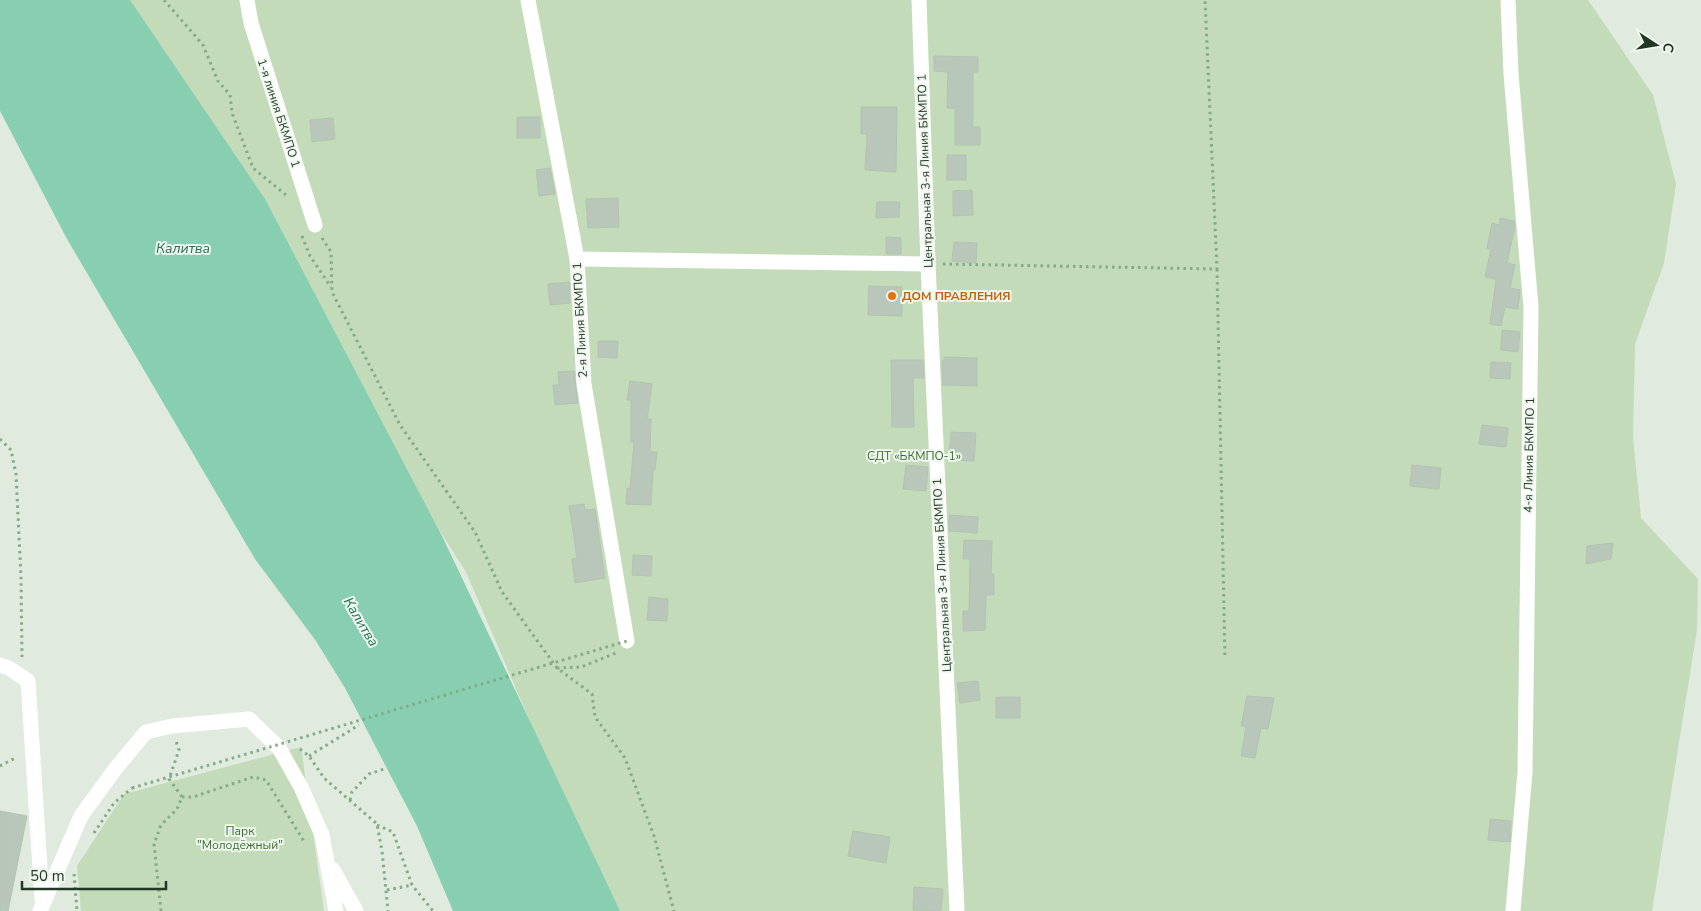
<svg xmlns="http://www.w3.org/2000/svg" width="1701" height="911" font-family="'Nunito Sans',sans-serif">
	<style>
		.green { fill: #c3dbb8 }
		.water { fill: #88ceb0 }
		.building { fill: #b8c7b9; stroke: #b2c3b2 }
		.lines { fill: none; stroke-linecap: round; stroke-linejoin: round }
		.path { stroke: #81ac85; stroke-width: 3; stroke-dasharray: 2.5 4; stroke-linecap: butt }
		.minor { stroke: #fff; stroke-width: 15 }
		.path-bridge { stroke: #81ac85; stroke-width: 3; stroke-dasharray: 2.5 4; stroke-linecap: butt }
		.food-dot { fill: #e8710a; stroke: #f0f7ef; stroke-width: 2 }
		.labels { text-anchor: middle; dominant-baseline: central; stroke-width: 4; stroke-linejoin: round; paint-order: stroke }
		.street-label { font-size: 12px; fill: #213924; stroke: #f0f7ef }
		.food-label { font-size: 12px; font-weight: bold; fill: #c56008; stroke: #f0f7ef; text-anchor: start }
		.park-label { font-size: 12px; fill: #3a6e2d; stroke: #f0f7ef }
		.water-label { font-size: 14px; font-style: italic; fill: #1e724f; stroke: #f0f7ef }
	</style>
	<rect width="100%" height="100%" fill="#e0eadf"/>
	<g class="green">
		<polygon points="130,0 1588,0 1653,95 1676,184 1664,263 1635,344 1633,437 1641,518 1698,579 1697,630 1652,911 613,911 600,885 466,572 374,428"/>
		<polygon points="301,747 324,911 81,911 77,866 124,794"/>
	</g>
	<polygon class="water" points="0,0 130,0 265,199 443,538 620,911 453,911 417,826 345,688 316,641 255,559 67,239 0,111"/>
	<g class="building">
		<polygon points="934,56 978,57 978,72 973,72 973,127 980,127 980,145 955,145 955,108 947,108 948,72 934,71"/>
		<polygon points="861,107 897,107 896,172 865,170 867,134 861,134"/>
		<rect x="517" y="117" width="23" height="21"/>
		<polygon points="333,118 335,139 312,142 310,120"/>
		<rect x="947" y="155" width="19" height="25"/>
		<polygon points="550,168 555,194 539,196 536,170"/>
		<polygon points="972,190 973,215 953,216 953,191"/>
		<polygon points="618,198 619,227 588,228 586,199"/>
		<polygon points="877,202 900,202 899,217 876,218"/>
		<polygon points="1500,218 1514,221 1515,226 1507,263 1515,265 1510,288 1520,290 1520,291 1518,309 1505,307 1501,326 1490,324 1496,279 1485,277 1491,249 1487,248 1492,223 1499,225"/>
		<polygon points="886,237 901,238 901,254 886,254"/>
		<polygon points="954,242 977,243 976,263 952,261"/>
		<polygon points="569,282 570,303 550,305 548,284"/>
		<polygon points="869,286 902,287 902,316 868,315"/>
		<polygon points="1502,330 1520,332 1518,352 1501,350"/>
		<polygon points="598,341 618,341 617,358 598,357"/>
		<polygon points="944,357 977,358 977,386 943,385 942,361 944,361"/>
		<polygon points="891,360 923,360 924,378 913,378 914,427 892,427"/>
		<polygon points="1491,362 1511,363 1510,379 1490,378"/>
		<polygon points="574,371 578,403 555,405 553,385 559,385 558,372"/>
		<polygon points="630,381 652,384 647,419 651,419 650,452 657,452 655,470 653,470 651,505 626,504 627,488 630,489 634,442 631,442 631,400 627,400"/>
		<polygon points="1482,425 1508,428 1506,447 1479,444"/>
		<polygon points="951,432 976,433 974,461 949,460"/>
		<polygon points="906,465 928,467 926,491 903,489"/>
		<polygon points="1412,465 1441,468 1439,489 1410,486"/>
		<polygon points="584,504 585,510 595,509 605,578 575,583 572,559 577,558 569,506"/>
		<polygon points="949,515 978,517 977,533 949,531"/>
		<polygon points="964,540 992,541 991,574 994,574 994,595 986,595 985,630 963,631 963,611 969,611 970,559 963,559"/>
		<polygon points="1613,543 1611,559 1586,564 1587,546"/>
		<polygon points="633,555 652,556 651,576 632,575"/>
		<polygon points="649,597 668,599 667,621 647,620"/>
		<polygon points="978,681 980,700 960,703 957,683"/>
		<polygon points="1247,696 1274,698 1268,729 1261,728 1255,758 1241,756 1246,727 1241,726"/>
		<rect x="996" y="697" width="24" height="21"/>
		<polygon points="0,811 27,816 8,911 0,911"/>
		<polygon points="1490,819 1511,821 1510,842 1488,840"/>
		<polygon points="853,831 890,837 886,863 848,856"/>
		<polygon points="914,887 943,889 941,911 913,910"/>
	</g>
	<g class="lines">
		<g class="path">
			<polyline points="164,0 203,45 218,81 230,95 232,113 253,168 286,195 287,198"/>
			<polyline points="302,236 310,256 331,287"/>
			<polyline points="322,238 331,252 332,292 400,425 475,532 502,592 557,668 592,694 595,717 625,758 654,836 674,911"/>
			<polyline points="943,264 1217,269 1205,0"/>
			<polyline points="1217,269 1225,659"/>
			<polyline points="0,439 11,450 16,474 21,578 22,657"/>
			<polyline points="557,668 581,667 616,653"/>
			<polyline points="300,749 309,756 324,778 377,824 382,851 388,911"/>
			<polyline points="309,756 359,725"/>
			<polyline points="0,766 17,757"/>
			<polyline points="182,797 193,797 253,777 266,780 305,843"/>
			<polyline points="350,800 352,792 369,774 384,769"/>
			<polyline points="377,825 393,832 412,885 433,911"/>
			<polyline points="94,833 114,803 132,788"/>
			<polyline points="74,874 77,911"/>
			<polyline points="387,890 412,885"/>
			<polyline points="161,911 154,844 161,825 177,809 182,797 169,779 179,750 176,741"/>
		</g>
		<g class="minor">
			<polyline points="247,0 251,23 315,225"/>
			<polyline points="528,0 577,259 584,384 627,641"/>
			<polyline points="919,0 928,264 957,911"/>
			<polyline points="1508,0 1511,74 1531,307 1525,772 1513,911"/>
			<polyline points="577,259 928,264"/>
			<polyline points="0,665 9,668 28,681 42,899"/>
			<polyline points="333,870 356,911"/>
			<polyline points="40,911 81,816 116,768 146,732 172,726 249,719 279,748 301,787 322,835 336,911"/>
		</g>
		<polyline class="path-bridge" points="132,788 627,641"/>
	</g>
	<circle class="food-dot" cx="892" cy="296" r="5"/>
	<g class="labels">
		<g class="street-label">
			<text transform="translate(279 113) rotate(72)">1-я линия БКМПО 1</text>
			<text transform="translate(925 171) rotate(-92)">Центральная 3-я Линия БКМПО 1</text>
			<text transform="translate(580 320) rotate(-93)">2-я Линия БКМПО 1</text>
			<text transform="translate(1529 455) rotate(-89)">4-я Линия БКМПО 1</text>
			<text transform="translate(942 575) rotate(-93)">Центральная 3-я Линия БКМПО 1</text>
		</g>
		<g class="food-label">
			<text x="902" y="296">ДОМ ПРАВЛЕНИЯ</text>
		</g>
		<g class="park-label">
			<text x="914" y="456">СДТ «БКМПО-1»</text>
			<text x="240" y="831">Парк<tspan x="240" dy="14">"Молодёжный"</tspan></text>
		</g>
		<g class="water-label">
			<text x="183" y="248">Калитва</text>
			<text transform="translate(361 622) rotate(59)">Калитва</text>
		</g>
	</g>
	<g transform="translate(1656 45) rotate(102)" stroke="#f0f7ef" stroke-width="4" paint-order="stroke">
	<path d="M0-4L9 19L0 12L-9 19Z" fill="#213924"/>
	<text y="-8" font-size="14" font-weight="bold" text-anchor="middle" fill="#213924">С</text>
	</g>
	<path d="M22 881v8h144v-8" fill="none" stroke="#213924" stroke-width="2.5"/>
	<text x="30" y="881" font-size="15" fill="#213924" stroke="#f0f7ef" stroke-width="4" paint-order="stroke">50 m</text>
</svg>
